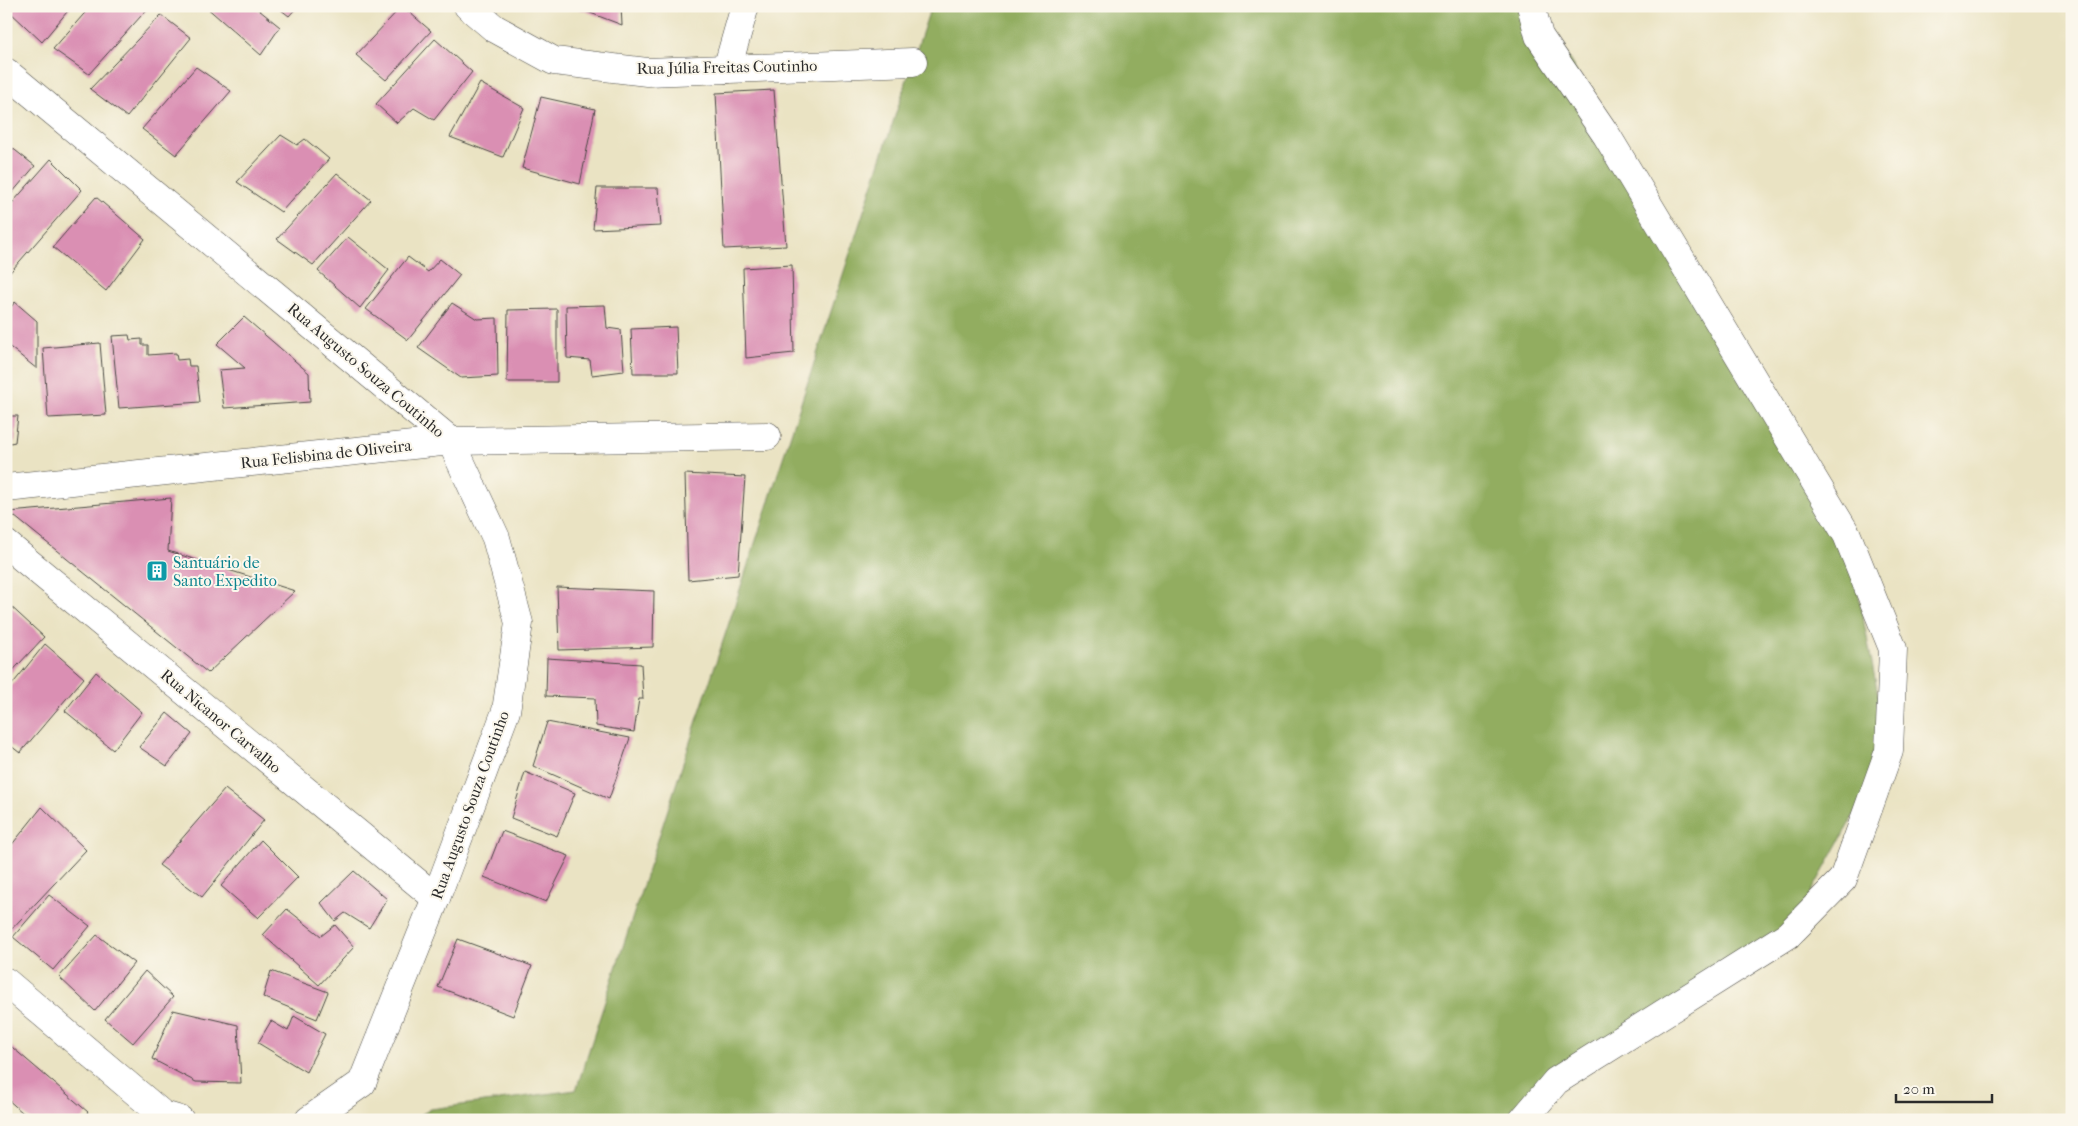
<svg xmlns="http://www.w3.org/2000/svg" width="2078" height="1126" font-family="'IM FELL French Canon',serif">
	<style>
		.forest { fill: #92ad60; stroke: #5e6c46 }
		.building { fill: #da8fb3 }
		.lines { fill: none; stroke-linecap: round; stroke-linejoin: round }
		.minor-casing { stroke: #484742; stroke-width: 29 }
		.minor { stroke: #fff; stroke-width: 28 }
		.labels { text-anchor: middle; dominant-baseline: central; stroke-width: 4; stroke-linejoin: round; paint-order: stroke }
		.street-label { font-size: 16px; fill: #2b2b2b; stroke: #fbf7ec }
		.culture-label { font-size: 16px; fill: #0d838f; stroke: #fbf7ec; text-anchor: start }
	</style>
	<rect width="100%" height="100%" fill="#fbf7ec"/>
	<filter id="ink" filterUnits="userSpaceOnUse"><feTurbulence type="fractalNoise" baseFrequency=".02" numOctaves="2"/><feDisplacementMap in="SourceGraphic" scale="10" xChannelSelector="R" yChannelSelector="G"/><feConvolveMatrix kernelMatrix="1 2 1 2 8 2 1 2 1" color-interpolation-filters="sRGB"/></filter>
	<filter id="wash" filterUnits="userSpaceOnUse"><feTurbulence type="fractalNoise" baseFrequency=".0096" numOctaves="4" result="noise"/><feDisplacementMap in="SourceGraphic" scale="20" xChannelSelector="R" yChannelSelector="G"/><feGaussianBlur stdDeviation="1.12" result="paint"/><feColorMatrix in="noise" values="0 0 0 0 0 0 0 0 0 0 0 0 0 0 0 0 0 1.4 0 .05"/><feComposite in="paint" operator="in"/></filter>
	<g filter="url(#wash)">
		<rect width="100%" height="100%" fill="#eae3c3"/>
		<polygon class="forest" points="931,6 1538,6 1847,535 1889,751 1788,935 1556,1081 1539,1120 412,1120 431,1109 576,1090"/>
		<g id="blocks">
			<g class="building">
				<polygon points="13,6 72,6 42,42 9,11"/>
				<polygon points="91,6 150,6 89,74 53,49"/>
				<polygon points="205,6 254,6 280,27 261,55"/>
				<polygon points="276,6 298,6 289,16"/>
				<polygon points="402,6 431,31 386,80 356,55"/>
				<polygon points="573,6 621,6 622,25 572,6"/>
				<polygon points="161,15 191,38 127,117 90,89"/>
				<polygon points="435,39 472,72 434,120 414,108 397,123 376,104"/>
				<polygon points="196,67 231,91 176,155 142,129"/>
				<polygon points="480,83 524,108 503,157 450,137"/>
				<polygon points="774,90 786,246 724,249 716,93"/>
				<polygon points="541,97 595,109 580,184 522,168"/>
				<polygon points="281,135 297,145 305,139 329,159 281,212 237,182"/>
				<polygon points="6,143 35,166 6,200"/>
				<polygon points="51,159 82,190 6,277 6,210"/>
				<polygon points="337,173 371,200 313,265 277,239"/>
				<polygon points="597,188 658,188 661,226 593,229"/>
				<polygon points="96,197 145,239 106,291 53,247"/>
				<polygon points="348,237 389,270 360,308 318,271"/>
				<polygon points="408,257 428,272 440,259 460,275 408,340 366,309"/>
				<polygon points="792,265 794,353 746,358 743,268"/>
				<polygon points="15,302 37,321 37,369 6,344 6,313"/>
				<polygon points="452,303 477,319 497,318 498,376 461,378 418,348"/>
				<polygon points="605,305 607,328 621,330 624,371 592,375 590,360 567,358 566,306"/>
				<polygon points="557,309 557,382 507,382 508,310"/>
				<polygon points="244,317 309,373 310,402 224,408 219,370 245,368 217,344"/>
				<polygon points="676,327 678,373 633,373 631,329"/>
				<polygon points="129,335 130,340 142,339 142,345 148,345 148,355 176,353 177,360 188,359 189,366 196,366 200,402 119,408 112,336"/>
				<polygon points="100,343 106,415 48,418 43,348"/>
				<polygon points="6,416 18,416 15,442 6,444"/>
				<polygon points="685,474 745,477 738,575 688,580"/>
				<polygon points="171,498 168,551 295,591 208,673 9,512"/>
				<polygon points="557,587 654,591 653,647 559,650"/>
				<polygon points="6,602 44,637 6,678"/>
				<polygon points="45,644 84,678 20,753 6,742 6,692"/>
				<polygon points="547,658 641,664 643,699 639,699 634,732 596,726 595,698 546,696"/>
				<polygon points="96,672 142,712 113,750 65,711"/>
				<polygon points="167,713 192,734 167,766 139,747"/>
				<polygon points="547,722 630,738 609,799 533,766"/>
				<polygon points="525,772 575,793 557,836 511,818"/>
				<polygon points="225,789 264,820 202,897 159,865"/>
				<polygon points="42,807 86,850 6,935 6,852"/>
				<polygon points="502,831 569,856 546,902 484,877"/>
				<polygon points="261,840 298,877 258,918 221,886"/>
				<polygon points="354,871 387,899 369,928 345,913 335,921 321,903"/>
				<polygon points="49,895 90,926 53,970 13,937"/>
				<polygon points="287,909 321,936 335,925 354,947 319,985 263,935"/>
				<polygon points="97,935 134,963 95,1011 59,977"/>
				<polygon points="458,939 532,966 513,1016 438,987"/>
				<polygon points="145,971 173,997 133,1043 105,1019"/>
				<polygon points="271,971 328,992 317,1019 263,997"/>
				<polygon points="173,1010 238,1025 241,1083 196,1082 152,1059"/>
				<polygon points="294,1016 325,1034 306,1072 258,1043 271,1021 288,1031"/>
				<polygon points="6,1042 88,1112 82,1120 31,1120 6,1098"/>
			</g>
		</g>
	</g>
	<g filter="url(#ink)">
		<use href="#blocks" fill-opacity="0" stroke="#484742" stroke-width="1"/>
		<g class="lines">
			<g class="minor-casing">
				<g id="minor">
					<polyline points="468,6 494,28 554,61 647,72 913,62"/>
					<polyline points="727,69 745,6"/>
					<polyline points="6,72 451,441 496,538 519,623 506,711 436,898 362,1083 309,1120"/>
					<polyline points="6,488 451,441 767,436"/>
					<polyline points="6,544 436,898"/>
					<polyline points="6,982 163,1115 180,1120"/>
					<polyline points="1523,1120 1556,1081 1788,935 1843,879 1889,751 1893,649 1847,535 1607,136 1539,36 1531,6"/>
				</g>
			</g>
			<use href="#minor" class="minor"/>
		</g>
	</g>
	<defs>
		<g id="building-square" transform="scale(1.125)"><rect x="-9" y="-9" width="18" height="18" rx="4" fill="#0f9aa8" stroke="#fbf7ec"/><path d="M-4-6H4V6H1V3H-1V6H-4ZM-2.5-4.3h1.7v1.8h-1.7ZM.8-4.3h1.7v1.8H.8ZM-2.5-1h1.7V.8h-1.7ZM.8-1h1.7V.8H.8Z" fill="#fff"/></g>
	</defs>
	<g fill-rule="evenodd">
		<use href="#building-square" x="157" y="571"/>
	</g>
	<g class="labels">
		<g class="street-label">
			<text transform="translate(727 67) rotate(-1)">Rua Júlia Freitas Coutinho</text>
			<text transform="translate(366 370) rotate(40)">Rua Augusto Souza Coutinho</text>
			<text transform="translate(326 454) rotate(-6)">Rua Felisbina de Oliveira</text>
			<text transform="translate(221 721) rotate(40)">Rua Nicanor Carvalho</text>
			<text transform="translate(470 805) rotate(-70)">Rua Augusto Souza Coutinho</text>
		</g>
		<g class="culture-label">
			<text x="173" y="562">Santuário de<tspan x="173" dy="18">Santo Expedito</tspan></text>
		</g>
	</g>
	<rect width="2078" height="1126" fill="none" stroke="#fbf7ec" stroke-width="25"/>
	<path d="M1896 1094v8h96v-8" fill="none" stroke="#2b2b2b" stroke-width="2.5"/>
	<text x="1903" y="1094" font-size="15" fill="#2b2b2b" stroke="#fbf7ec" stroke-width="4" paint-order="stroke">20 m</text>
</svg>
